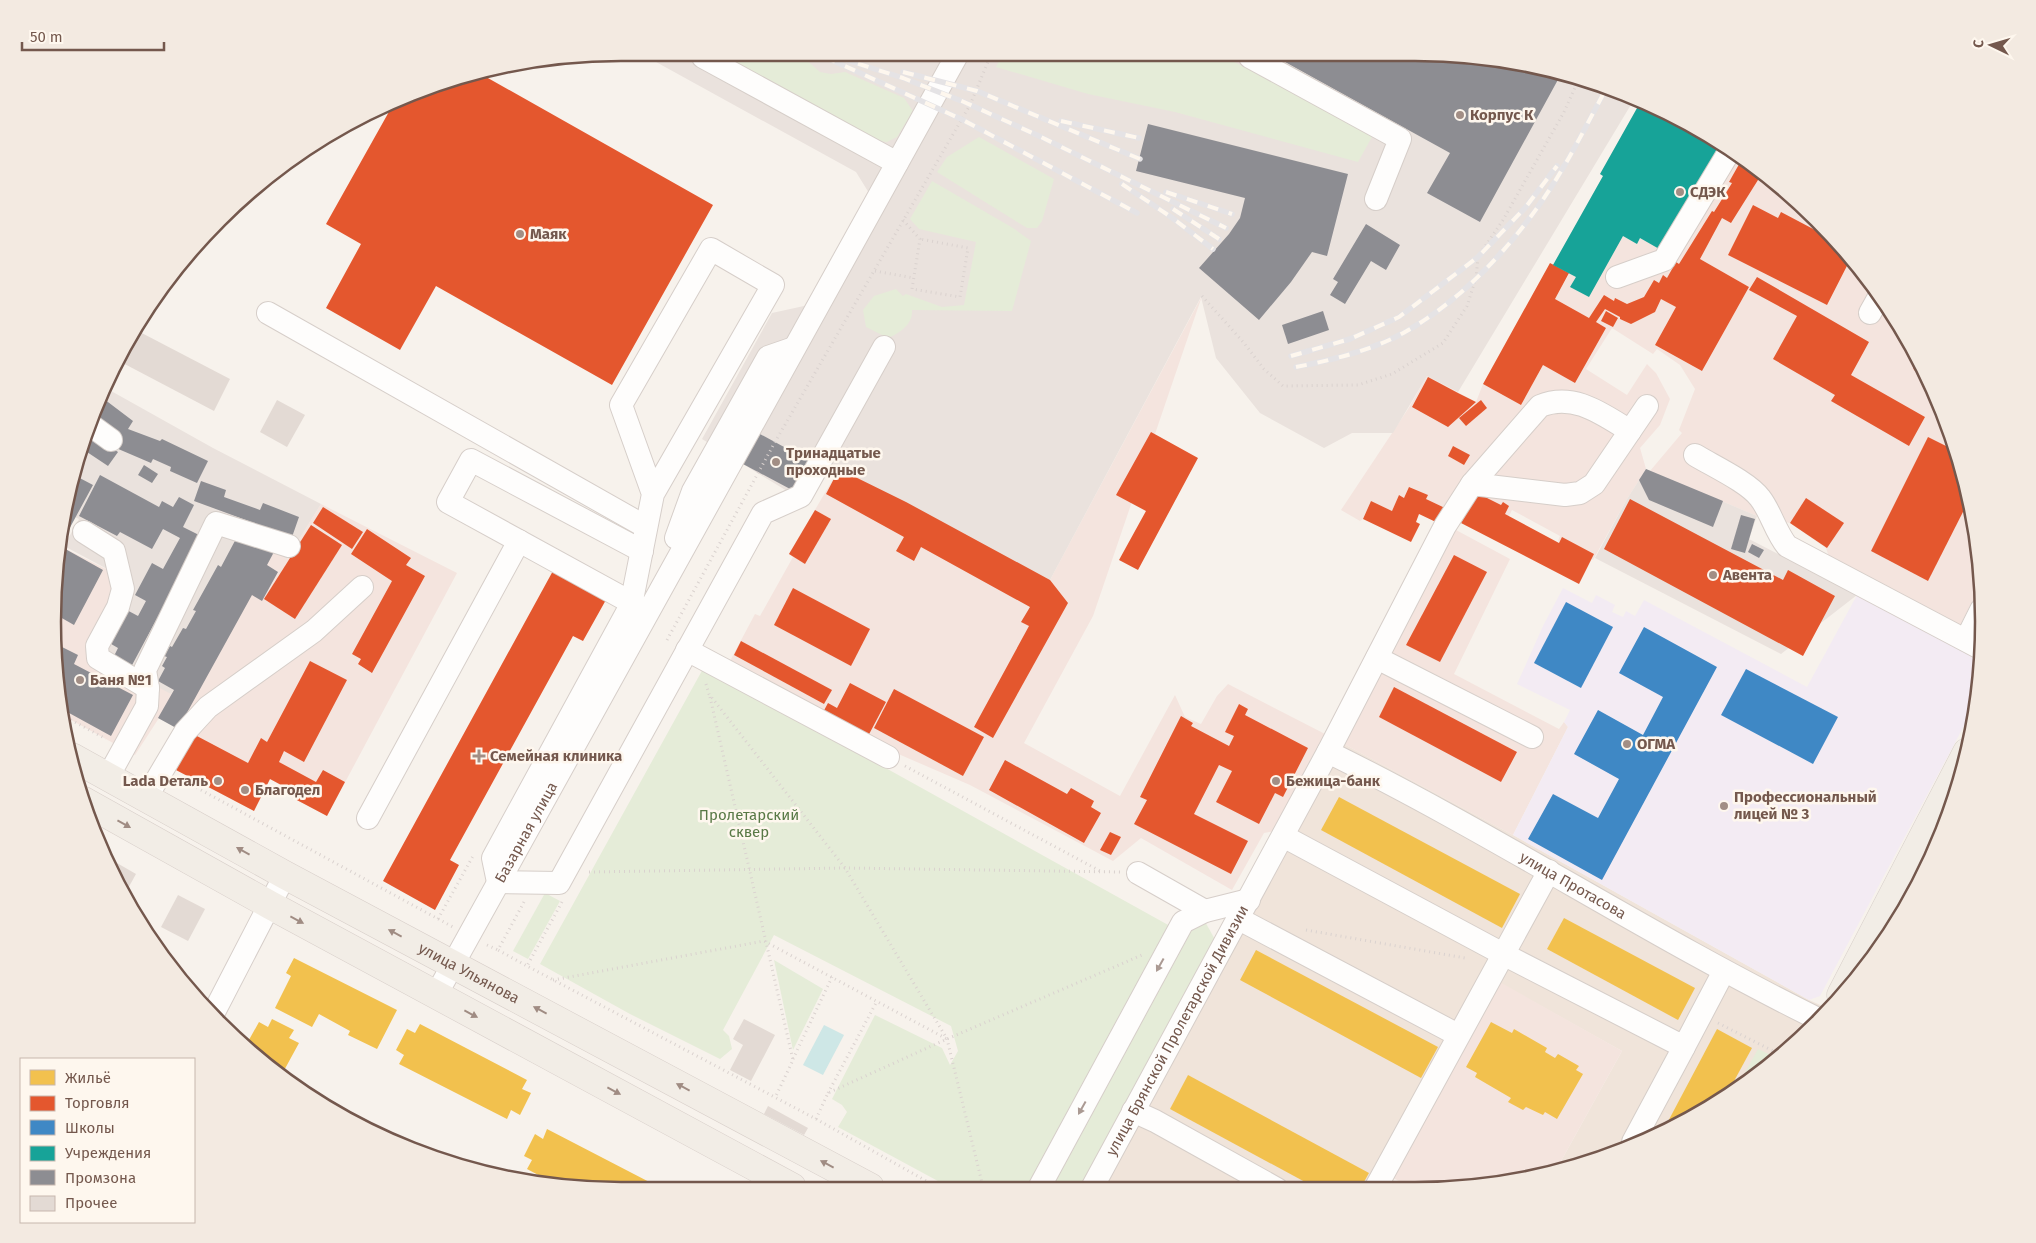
<svg xmlns="http://www.w3.org/2000/svg" width="2036" height="1243" font-family="'Fira Sans',sans-serif">
	<style>
		.residential { fill: #f0e4da }
		.commercial { fill: #f4e4de; fill-rule: evenodd }
		.industrial { fill: #eae2dd }
		.education { fill: #f3ebf3 }
		.green { fill: #e5ecd8 }
		.water { fill: #cee7e6 }
		.homes { fill: #f2c14e }
		.shops { fill: #e4572e }
		.schools { fill: #3f88c5 }
		.public { fill: #17a398 }
		.industry { fill: #8d8d92 }
		.building { fill: #e3dad4 }
		.lines { fill: none; stroke-linecap: round; stroke-linejoin: round }
		.minor-casing { stroke: #d6cec9; stroke-width: 24 }
		.major-casing { stroke: #d8cfca; stroke-width: 29 }
		.path { stroke: #dad2cf; stroke-width: 3; stroke-dasharray: 1 4; stroke-linecap: butt }
		.minor { stroke: #fefdfc; stroke-width: 22 }
		.major { stroke: #f2ede6; stroke-width: 28 }
		.rail-casing { stroke: #e5e3e5; stroke-width: 5.5 }
		.rail { stroke: #fef7ee; stroke-width: 4; stroke-dasharray: 11; stroke-linecap: butt }
		.oneway { fill: #a08c83 }
		.oneway2 { fill: #ab9a93 }
		.poi-dot { fill: #a28e85; stroke: #fef7ee; stroke-width: 2 }
		.labels { text-anchor: middle; dominant-baseline: central; stroke-width: 5; stroke-linejoin: round; paint-order: stroke }
		.poi-label { font-size: 15px; font-weight: bold; fill: #74584d; stroke: #fef7ee; text-anchor: start }
		.park-label { font-size: 15px; fill: #597946; stroke: #fef7ee }
		.street-label { font-size: 15px; fill: #74584d; stroke: #fef7ee }
		.rim { fill: none; stroke: #74584d; stroke-width: 2.5 }
	</style>
	<rect width="100%" height="100%" fill="#f7f2ec"/>
	<polygon class="residential" points="1344,744 1513,835 1809,1000 1827,1008 1825,1012 1790,1049 1699,1114 1562,1171 1555,1172 1622,1051 1498,982 1385,1189 1101,1188"/>
	<g class="commercial">
		<path d="M1641 101 1761 170 1842 246 1907 337 1953 438 1979 547 1982 638 1829 557 1826 548 1790 523 1757 516 1650 471 1682 433 1679 430 1695 389 1680 365 1657 349 1653 354 1612 328 1586 369 1627 395 1647 364 1656 373 1670 399 1660 425 1640 448 1646 469 1627 499 1593 560 1558 541 1560 536 1512 510 1506 522 1472 498 1456 530 1510 559 1454 674 1559 729 1564 722 1568 727 1513 835 1344 744 1455 531 1445 508 1426 499 1427 495 1410 487 1404 498 1399 495 1392 511 1371 501 1363 519 1360 521 1341 510 1410 406 1427 376 1476 402 1483 384 1521 405 1543 365 1575 383 1606 328 1555 299 1569 274 1553 265 1603 176 1600 174ZM1695 256 1749 287 1702 371 1655 345 1683 295Z"/>
		<polygon points="1202,296 1093,616 1024,743 1120,796 1175,695 1185,717 1201,724 1217,696 1228,684 1327,735 1274,831 1264,833 1232,890 1141,838 1113,861 970,785 866,740 730,661 755,614 760,616 793,557 789,554 839,469 1050,580"/>
		<polygon points="321,504 457,573 327,816 293,798 296,793 270,779 254,811 174,769 191,736 159,718 135,755 62,715 57,696 53,621 57,547 60,546 124,578 171,694 249,556 275,550 287,559"/>
		<polygon points="1498,981 1622,1051 1555,1172 1452,1189 1415,1189 1391,1177"/>
	</g>
	<g class="industrial">
		<polygon points="647,57 1488,57 1635,98 1458,392 1427,376 1393,433 1352,433 1324,448 1260,413 1216,358 1201,297 1050,580 812,459 792,494 702,439 772,313 813,304 869,193 856,172"/>
		<polygon points="104,387 213,448 321,504 287,559 275,551 267,565 249,556 171,694 103,658 124,578 64,546 79,519 75,517 74,475 76,469 82,461 78,458 83,439"/>
		<polygon points="1646,469 1757,516 1749,539 1857,595 1781,654 1595,558 1627,499"/>
	</g>
	<polygon class="education" points="1563,588 1592,603 1596,595 1615,605 1612,612 1623,617 1626,611 1635,616 1644,600 1807,687 1857,595 1964,651 1981,665 1975,705 1820,996 1809,1000 1513,835 1568,727 1564,722 1570,710 1517,684 1543,626"/>
	<g class="green">
		<polygon points="730,57 803,57 820,72 831,74 845,72 904,98 913,111 897,137 887,142 871,140 738,68"/>
		<polygon points="1001,57 1172,57 1178,60 1180,57 1225,57 1373,135 1358,162 1175,112 1088,94 996,67"/>
		<polygon points="979,137 1054,179 1042,221 1037,228 1027,228 937,172 947,157"/>
		<path d="M932 181 1013 228 1031 241 1012 311 912 310C913 324 900 333 888 338L866 327 863 310 874 296 896 289 903 296 906 294 942 307 964 305 976 242 919 229 910 219Z"/>
		<polygon points="704,667 1170,926 1026,1188 949,1187 838,1127 847,1112 842,1105 832,1099 875,1015 942,1048 950,1065 958,1051 951,1026 774,935 723,1030 729,1036 732,1049 720,1059 630,1014 540,964"/>
		<polygon points="545,893 560,901 528,959 513,951"/>
		<polygon points="1203,918 1218,945 1083,1188 1045,1188 1188,927"/>
		<polygon points="774,960 823,989 793,1050"/>
		<polygon points="1758,1049 1777,1058 1737,1087"/>
	</g>
	<polygon class="water" points="824,1025 844,1035 823,1075 803,1065"/>
	<g class="homes">
		<polygon points="1339,797 1520,894 1502,928 1321,830"/>
		<polygon points="1564,918 1695,988 1678,1020 1547,949"/>
		<polygon points="1256,950 1438,1047 1421,1078 1240,980"/>
		<polygon points="294,958 397,1010 377,1049 348,1035 350,1031 319,1014 312,1027 275,1008 291,976 286,973"/>
		<polygon points="272,1019 294,1030 289,1038 299,1043 281,1076 245,1047 259,1022 268,1027"/>
		<polygon points="1491,1022 1512,1033 1514,1029 1547,1048 1545,1052 1555,1058 1558,1054 1579,1066 1576,1070 1583,1074 1557,1119 1545,1112 1543,1115 1526,1107 1523,1110 1508,1102 1511,1098 1475,1077 1477,1073 1466,1067"/>
		<polygon points="420,1024 527,1080 522,1089 531,1093 520,1115 511,1110 507,1119 399,1064 404,1055 396,1050 407,1029 415,1033"/>
		<polygon points="1717,1029 1752,1048 1727,1094 1699,1114 1664,1129"/>
		<polygon points="1188,1075 1369,1173 1360,1189 1318,1189 1170,1109"/>
		<polygon points="547,1129 657,1186 559,1186 527,1169 532,1160 524,1156 535,1134 543,1139"/>
	</g>
	<g class="shops">
		<polygon points="479,73 713,205 612,385 436,286 400,350 326,308 361,244 326,224 395,101 439,83"/>
		<polygon points="1742,159 1763,172 1731,223 1722,218 1700,259 1749,287 1702,371 1655,345 1676,307 1661,299 1655,312 1631,324 1620,319 1620,317 1605,309 1596,322 1606,328 1575,383 1543,365 1521,405 1483,384 1550,263 1569,273 1555,299 1589,318 1604,295 1614,301 1615,298 1627,304 1644,297 1654,280 1659,283 1663,275 1667,278 1676,262 1679,264 1712,211 1714,212 1732,183 1729,182"/>
		<polygon points="1753,205 1778,218 1781,212 1836,241 1842,246 1851,258 1827,305 1728,255"/>
		<polygon points="1757,277 1869,342 1851,375 1925,417 1909,446 1831,401 1835,395 1773,359 1797,316 1749,290"/>
		<polygon points="1606,311 1618,318 1613,327 1601,321"/>
		<polygon points="1901,329 1907,337 1925,376 1914,370"/>
		<polygon points="1428,377 1458,393 1476,402 1448,427 1412,407"/>
		<polygon points="1481,400 1487,408 1466,426 1459,418"/>
		<polygon points="1151,432 1198,458 1138,570 1119,560 1146,511 1116,495"/>
		<polygon points="1928,437 1956,451 1968,502 1928,581 1871,551"/>
		<polygon points="1453,446 1470,455 1464,465 1448,456"/>
		<polygon points="839,469 906,502 1050,580 1068,603 993,738 974,727 1029,626 1021,622 1030,607 921,547 914,561 896,551 904,537 826,494"/>
		<polygon points="1409,487 1428,495 1426,499 1445,508 1438,523 1419,514 1416,522 1420,524 1411,542 1363,519 1371,501 1392,511 1399,495 1404,498"/>
		<polygon points="1477,493 1501,505 1503,502 1509,506 1505,514 1559,543 1562,537 1594,554 1579,584 1461,523"/>
		<polygon points="1806,498 1844,523 1827,548 1790,523"/>
		<polygon points="1630,499 1783,580 1788,570 1835,596 1803,656 1604,549"/>
		<polygon points="323,507 363,532 352,549 313,523"/>
		<polygon points="815,510 831,519 805,564 789,554"/>
		<polygon points="311,525 342,545 295,619 264,599"/>
		<polygon points="367,529 411,558 406,565 425,576 372,673 358,664 361,659 352,654 392,581 351,554"/>
		<polygon points="1454,555 1487,572 1440,662 1406,645"/>
		<polygon points="554,569 607,598 583,641 573,636 450,860 459,865 435,910 383,881"/>
		<polygon points="793,588 870,629 851,666 774,625"/>
		<polygon points="741,641 832,690 824,704 734,655"/>
		<polygon points="310,661 347,680 304,762 284,751 279,762 316,782 323,770 345,782 327,816 293,798 296,793 270,779 254,811 176,770 195,735 248,763 261,738 267,742"/>
		<polygon points="850,683 886,702 866,740 821,716 828,703 837,708"/>
		<polygon points="1394,687 1517,752 1501,782 1379,717"/>
		<polygon points="894,689 984,737 963,776 874,728"/>
		<polygon points="1239,704 1248,709 1245,715 1308,748 1283,797 1275,793 1259,824 1216,802 1232,771 1219,765 1194,814 1248,841 1231,874 1134,824 1147,800 1140,797 1181,716 1193,723 1191,726 1229,746 1234,736 1225,732"/>
		<polygon points="1005,760 1067,794 1071,788 1094,801 1091,807 1101,813 1084,843 989,790"/>
		<polygon points="1110,832 1121,837 1111,855 1100,850"/>
	</g>
	<g class="schools">
		<polygon points="1566,602 1613,627 1581,688 1534,663"/>
		<polygon points="1644,627 1717,667 1602,880 1528,839 1553,794 1598,818 1619,779 1574,754 1598,710 1643,735 1663,697 1619,673"/>
		<polygon points="1746,669 1838,717 1813,764 1721,715"/>
	</g>
	<polygon class="public" points="1641,101 1719,146 1661,250 1640,238 1637,244 1623,236 1589,297 1570,287 1576,277 1553,265 1603,176 1600,174"/>
	<g class="industry">
		<polygon points="1276,57 1488,57 1560,76 1480,222 1427,193 1450,153"/>
		<polygon points="1148,124 1348,174 1327,256 1312,252 1291,282 1259,320 1199,268 1229,234 1240,218 1245,198 1136,171"/>
		<polygon points="1366,224 1400,245 1386,270 1371,261 1345,304 1330,295 1338,282 1333,279"/>
		<polygon points="1323,311 1329,330 1288,344 1282,325"/>
		<polygon points="100,396 133,421 128,429 160,441 162,439 208,461 197,483 170,471 171,467 153,459 151,463 116,448 122,436 93,415"/>
		<polygon points="86,431 118,452 108,466 81,448"/>
		<polygon points="760,434 808,460 792,490 743,464"/>
		<polygon points="144,465 158,474 152,483 138,475"/>
		<polygon points="1646,469 1723,501 1713,527 1649,500 1639,480"/>
		<polygon points="74,475 93,485 60,546 103,570 74,625 53,613 57,547"/>
		<polygon points="100,475 159,507 162,501 173,507 179,497 194,505 183,527 201,536 131,667 113,658 118,648 106,641 123,608 138,616 146,601 135,595 152,563 163,569 180,538 163,529 152,549 120,532 117,536 79,516"/>
		<polygon points="201,481 226,490 224,497 260,510 263,503 299,517 292,537 194,501"/>
		<polygon points="1741,515 1755,519 1745,553 1731,549"/>
		<polygon points="237,537 256,548 259,542 275,550 267,565 278,572 262,601 252,595 178,729 158,718 174,690 158,681 165,668 162,666 167,657 164,656 170,646 172,647 183,628 186,629 196,611 193,610 218,565 221,567"/>
		<polygon points="1752,544 1764,550 1759,558 1748,552"/>
		<polygon points="60,646 78,655 74,664 133,695 111,736 60,708 57,696 55,653"/>
	</g>
	<g class="building">
		<polygon points="136,330 230,379 214,411 117,360"/>
		<polygon points="277,400 305,415 287,447 260,432"/>
		<polygon points="110,859 136,874 126,892"/>
		<polygon points="178,895 205,909 188,941 161,927"/>
		<polygon points="744,1019 775,1035 751,1081 730,1070 743,1045 733,1039"/>
		<polygon points="768,1106 808,1128 804,1135 764,1114"/>
	</g>
	<g class="lines">
		<g class="minor-casing">
			<g id="minor">
				<polyline points="703,57 897,163"/>
				<polyline points="1250,57 1400,139 1376,199"/>
				<polyline points="1617,277 1664,260 1729,152"/>
				<polyline points="268,313 646,527"/>
				<polyline points="1870,313 1879,297"/>
				<polyline points="89,424 111,440"/>
				<path d="M1695 455C1713 466 1748 482 1760 498 1771 512 1775 531 1787 546L1982 649"/>
				<path d="M1472 484 1540 406C1574 392 1602 414 1630 431"/>
				<polyline points="653,494 773,285 711,249 621,405 653,494 631,605 493,858 498,882 559,883 763,513 801,496 884,347"/>
				<polyline points="84,532 114,551 123,589 118,607 97,646 98,658 148,688"/>
				<polyline points="676,538 693,491 768,357 794,348"/>
				<polyline points="642,551 471,460 448,502 643,609"/>
				<polyline points="1966,640 1981,610"/>
				<polyline points="687,650 888,757"/>
				<polyline points="1377,658 1532,737"/>
				<path id="s1" d="M1328 752C1495 834 1651 937 1818 1019"/>
				<polyline points="108,777 147,706 148,688 145,670 216,523 289,546"/>
				<polyline points="146,798 185,732 208,707 314,631 362,587"/>
				<polyline points="368,818 519,541"/>
				<polyline points="1283,836 1503,954 1684,1047 1724,971"/>
				<polyline points="1138,873 1205,911"/>
				<polyline points="1239,919 1458,1035"/>
				<path id="s2" d="M436 995 956 57"/>
				<polyline points="212,1016 285,875"/>
				<polyline points="1133,1111 1155,1121 1277,1189"/>
				<polyline points="1633,1142 1684,1047"/>
				<polyline points="1039,1188 1183,922 1205,911 1249,900"/>
				<path id="s3" d="M1092 1188 1328 752 1445 526 1472 484 1565 495 1580 493 1594 484 1647 406"/>
				<polyline points="1375,1189 1549,871"/>
			</g>
		</g>
		<g class="major-casing">
			<g id="major">
				<path id="s4" d="M72 757 285 875 870 1187"/>
				<polyline points="82,800 270,905 792,1187"/>
				<polyline points="1841,995 1967,752"/>
			</g>
		</g>
		<g class="path">
			<polyline points="903,220 920,239 912,289 960,297 968,248 920,239"/>
			<polyline points="875,271 914,278"/>
			<polyline points="1202,296 1244,343 1264,369 1283,386 1358,385 1392,374 1443,343 1467,306 1476,278 1478,257 1503,220 1564,112 1578,81"/>
			<polyline points="667,640 775,442 970,105 990,57"/>
			<polyline points="706,684 709,694 845,868 947,1039 983,1187"/>
			<polyline points="710,697 793,1060 775,1098"/>
			<polyline points="62,715 106,739"/>
			<polyline points="1967,729 1972,720"/>
			<polyline points="905,766 1102,872"/>
			<polyline points="179,778 453,927"/>
			<polyline points="589,872 845,868 1120,872"/>
			<polyline points="524,902 498,950 527,966"/>
			<polyline points="562,902 527,966 816,1119 937,1187"/>
			<polyline points="438,919 473,856"/>
			<polyline points="1306,930 1465,958"/>
			<polyline points="487,945 498,950"/>
			<polyline points="553,980 764,941 947,1039"/>
			<polyline points="1718,1023 1781,1055"/>
			<polyline points="793,1059 832,977"/>
			<polyline points="828,1093 877,1001"/>
			<polyline points="816,1119 828,1093 947,1039 1142,955"/>
		</g>
		<use href="#minor" class="minor"/>
		<use href="#major" class="major"/>
		<g class="rail-casing">
			<g id="rail">
				<polyline points="825,57 961,119 1137,213"/>
				<polyline points="837,57 903,78 964,102 1039,136 1226,228"/>
				<polyline points="903,72 977,91 1140,159"/>
				<polyline points="1061,121 1139,138"/>
				<polyline points="1122,184 1171,217 1213,249"/>
				<polyline points="1166,192 1232,214"/>
				<polyline points="1173,209 1219,239"/>
				<polyline points="1291,356 1350,339 1399,317 1478,257 1525,208 1557,166"/>
				<path d="M1296 367C1333 360 1373 350 1405 332 1464 299 1514 244 1550 189 1571 157 1588 122 1606 89"/>
			</g>
		</g>
		<use href="#rail" class="rail"/>
	</g>
	<defs><path id="oneway-solid" d="M-6-.8H1V-3.2L6.5 0L1 3.2V.8H-6Z" transform="scale(1.25)"/></defs>
	<g class="oneway">
		<use href="#oneway-solid" transform="translate(124 824) rotate(29)"/>
		<use href="#oneway-solid" transform="translate(243 851) rotate(-151)"/>
		<use href="#oneway-solid" transform="translate(297 920) rotate(28)"/>
		<use href="#oneway-solid" transform="translate(395 933) rotate(-152)"/>
		<use href="#oneway-solid" transform="translate(540 1010) rotate(-152)"/>
		<use href="#oneway-solid" transform="translate(471 1014) rotate(28)"/>
		<use href="#oneway-solid" transform="translate(683 1087) rotate(-152)"/>
		<use href="#oneway-solid" transform="translate(614 1091) rotate(28)"/>
		<use href="#oneway-solid" transform="translate(827 1164) rotate(-152)"/>
	</g>
	<g class="oneway2">
		<use href="#oneway-solid" transform="translate(1160 965) rotate(119)"/>
		<use href="#oneway-solid" transform="translate(1082 1108) rotate(119)"/>
	</g>
	<g class="poi-dot">
		<circle cx="1460" cy="115" r="5"/>
		<circle cx="1680" cy="192" r="5"/>
		<circle cx="520" cy="234" r="5"/>
		<circle cx="776" cy="462" r="5"/>
		<circle cx="1713" cy="575" r="5"/>
		<circle cx="80" cy="680" r="5"/>
		<circle cx="1627" cy="744" r="5"/>
		<path d="M476.5 748.5h5v5h5v5h-5v5h-5v-5h-5v-5h5z"/>
		<circle cx="218" cy="781" r="5"/>
		<circle cx="1276" cy="781" r="5"/>
		<circle cx="245" cy="790" r="5"/>
		<circle cx="1724" cy="806" r="5"/>
	</g>
	<g class="labels">
		<g class="poi-label">
			<text x="1470" y="115">Корпус К</text>
			<text x="1690" y="192">СДЭК</text>
			<text x="530" y="234">Маяк</text>
			<text x="786" y="453">Тринадцатые<tspan x="786" dy="17">проходные</tspan></text>
			<text x="1723" y="575">Авента</text>
			<text x="90" y="680">Баня №1</text>
			<text x="1637" y="744">ОГМА</text>
			<text x="490" y="756">Семейная клиника</text>
			<text x="208" y="781" text-anchor="end">Lada Dеталь</text>
			<text x="1286" y="781">Бежица-банк</text>
			<text x="255" y="790">Благодел</text>
			<text x="1734" y="797">Профессиональный<tspan x="1734" dy="17">лицей № 3</tspan></text>
		</g>
		<g class="park-label">
			<text x="749" y="815">Пролетарский<tspan x="749" dy="17">сквер</tspan></text>
		</g>
		<g class="street-label">
			<text stroke="none"><textPath href="#s2" startOffset="186">Базарная улица</textPath></text>
			<text stroke="none"><textPath href="#s1" startOffset="279">улица Протасова</textPath></text>
			<text stroke="none"><textPath href="#s4" startOffset="452">улица Ульянова</textPath></text>
			<text stroke="none"><textPath href="#s3" startOffset="179">улица Брянской Пролетарской Дивизии</textPath></text>
		</g>
	</g>
	<path d="M0 0H2036V1243H0ZM621 61H1415A560 560 0 0 1 1975 621V622A560 560 0 0 1 1415 1182H621A560 560 0 0 1 61 622V621A560 560 0 0 1 621 61Z" fill="#f3eae1" fill-rule="evenodd"/>
	<path class="rim" d="M621 61H1415A560 560 0 0 1 1975 621V622A560 560 0 0 1 1415 1182H621A560 560 0 0 1 61 622V621A560 560 0 0 1 621 61Z"/>
	<rect x="20" y="1058" width="175" height="165" fill="#fef7ee" stroke="#c7b7ae"/>
	<rect x="30" y="1070" width="25" height="15" fill="#f2c14e" stroke="#c7b7ae"/>
	<text x="65" y="1083" font-size="15" fill="#74584d">Жильё</text>
	<rect x="30" y="1096" width="25" height="15" fill="#e4572e" stroke="#c7b7ae"/>
	<text x="65" y="1108" font-size="15" fill="#74584d">Торговля</text>
	<rect x="30" y="1120" width="25" height="15" fill="#3f88c5" stroke="#c7b7ae"/>
	<text x="65" y="1133" font-size="15" fill="#74584d">Школы</text>
	<rect x="30" y="1146" width="25" height="15" fill="#17a398" stroke="#c7b7ae"/>
	<text x="65" y="1158" font-size="15" fill="#74584d">Учреждения</text>
	<rect x="30" y="1170" width="25" height="15" fill="#8d8d92" stroke="#c7b7ae"/>
	<text x="65" y="1183" font-size="15" fill="#74584d">Промзона</text>
	<rect x="30" y="1196" width="25" height="15" fill="#e3dad4" stroke="#c7b7ae"/>
	<text x="65" y="1208" font-size="15" fill="#74584d">Прочее</text>
	<g transform="translate(1991 45) rotate(275)" stroke="#fef7ee" stroke-width="4" paint-order="stroke">
	<path d="M0-4L9 19L0 12L-9 19Z" fill="#74584d"/>
	<text y="-8" font-size="14" font-weight="bold" text-anchor="middle" fill="#74584d">С</text>
	</g>
	<path d="M22 42v8h142v-8" fill="none" stroke="#74584d" stroke-width="2.5"/>
	<text x="30" y="42" font-size="15" fill="#74584d" stroke="#fef7ee" stroke-width="4" paint-order="stroke">50 m</text>
</svg>
